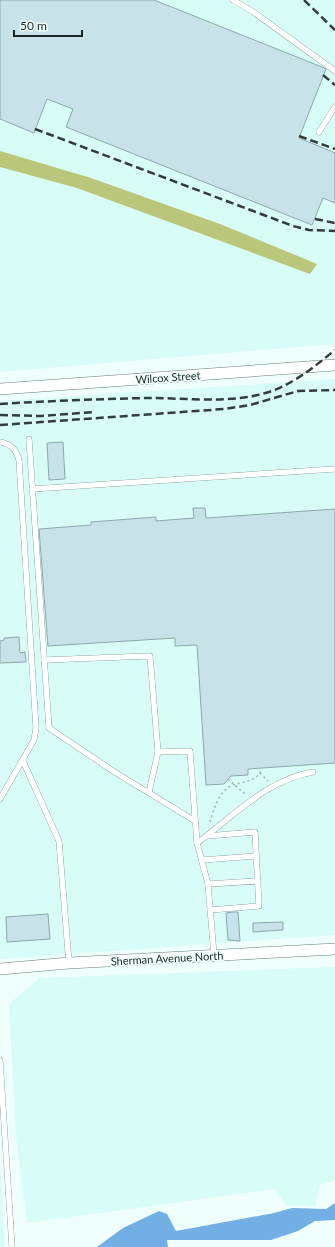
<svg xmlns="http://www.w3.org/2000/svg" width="335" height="1247" font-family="Lato,sans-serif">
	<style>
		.built { fill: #d8fdf6 }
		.forest { fill: #bac679 }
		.water { fill: #72afe5 }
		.building { fill: #c7e2e9; stroke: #8da7ad }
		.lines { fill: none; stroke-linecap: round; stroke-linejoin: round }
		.lane-casing { stroke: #647d78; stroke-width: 6 }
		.street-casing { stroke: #647d78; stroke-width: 12 }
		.path { stroke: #a3b1ad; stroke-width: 1.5; stroke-dasharray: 2 3; stroke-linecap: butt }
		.lane { stroke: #fff; stroke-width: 5.5 }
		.street { stroke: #fff; stroke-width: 11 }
		.rail { stroke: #323d3b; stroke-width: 2.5; stroke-dasharray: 8 4; stroke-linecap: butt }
		.labels { text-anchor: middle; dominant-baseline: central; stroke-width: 3.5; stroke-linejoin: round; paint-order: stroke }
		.street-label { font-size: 11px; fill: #1b2523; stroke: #effffb }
	</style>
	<rect width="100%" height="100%" fill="#effffb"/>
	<g class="built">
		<polygon points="0,0 335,0 335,344 0,372"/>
		<polygon points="335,379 335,935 0,959 0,401"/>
		<polygon points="335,967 335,1180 320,1185 315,1206 287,1206 274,1189 27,1223 16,1137 9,1004 40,978"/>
		<polygon points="0,1162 5,1247 0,1247"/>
	</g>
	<polygon class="forest" points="0,151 91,178 220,224 317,264 310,274 77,188 0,167"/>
	<polygon class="water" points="335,1203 335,1220 315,1221 298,1231 271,1240 167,1240 168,1247 97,1247 123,1228 159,1211 167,1214 176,1231 274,1213 292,1208 326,1209"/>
	<g class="building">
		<polygon points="0,0 154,0 322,67 326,69 299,138 335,153 335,203 323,198 312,225 66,127 73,109 47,99 34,133 0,119"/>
		<polygon points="63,442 65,479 49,480 47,443"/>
		<polygon points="193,508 205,508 206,518 335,509 335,763 248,769 248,775 231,776 224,784 206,785 197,645 175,646 175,638 48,646 39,529 91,525 91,522 156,517 156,521 194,518"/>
		<polygon points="19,637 20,653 25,652 26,662 0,663 0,641 4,640 4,638"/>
		<polygon points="233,912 238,912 240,941 228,940 226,913"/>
		<polygon points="48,914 50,939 7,942 6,917"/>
		<polygon points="283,922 283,930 253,932 253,923"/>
	</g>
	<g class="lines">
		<g class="lane-casing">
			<g id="lane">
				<polyline points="233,0 252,11 335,71"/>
				<polyline points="319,132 335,107"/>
				<polyline points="29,439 49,728 113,771 195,821"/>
				<path d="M0 442C11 444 16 449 19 460L36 728 34 740 0 799"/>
				<polyline points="32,489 335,469"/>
				<polyline points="44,660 150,656 158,752 190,751 197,843 208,884 214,955"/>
				<polyline points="23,761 59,841 69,963"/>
				<polyline points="149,792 158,752"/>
				<polyline points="207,836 255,832 259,906 210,910"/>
				<path d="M197 843C234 816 266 780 313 772"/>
				<polyline points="202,860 256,856"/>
				<polyline points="208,884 258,881"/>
				<polyline points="0,1060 12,1247"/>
			</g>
		</g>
		<g class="street-casing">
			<g id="street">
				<polyline points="0,389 335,365"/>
				<polyline points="0,969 69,963 335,949"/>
			</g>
		</g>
		<g class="path">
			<polyline points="260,773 268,781"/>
			<polyline points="228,779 246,795"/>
			<path d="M210 822C213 811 218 794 229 787 240 781 251 784 260 773V768"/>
		</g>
		<use href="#lane" class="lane"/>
		<use href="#street" class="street"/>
		<g class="rail">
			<polyline points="304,0 335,30"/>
			<polyline points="323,75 335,85"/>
			<polyline points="35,129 293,226 309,230 335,231"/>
			<polyline points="299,136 335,149"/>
			<polyline points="315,219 335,223"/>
			<path d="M0 404C49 401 99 399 148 398 188 398 231 404 269 392 295 383 314 367 335 350"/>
			<polyline points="0,415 41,416 94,412"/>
			<polyline points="0,425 224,409 250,405 298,391 335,390"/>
		</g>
	</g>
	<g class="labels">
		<g class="street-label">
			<text transform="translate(168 377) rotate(-4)">Wilcox Street</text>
			<text transform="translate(167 958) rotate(-3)">Sherman Avenue North</text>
		</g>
	</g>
	<path d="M14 30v6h68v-6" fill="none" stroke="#1b2523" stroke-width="2"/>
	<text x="20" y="30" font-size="12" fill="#1b2523" stroke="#effffb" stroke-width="3" paint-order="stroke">50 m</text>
</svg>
